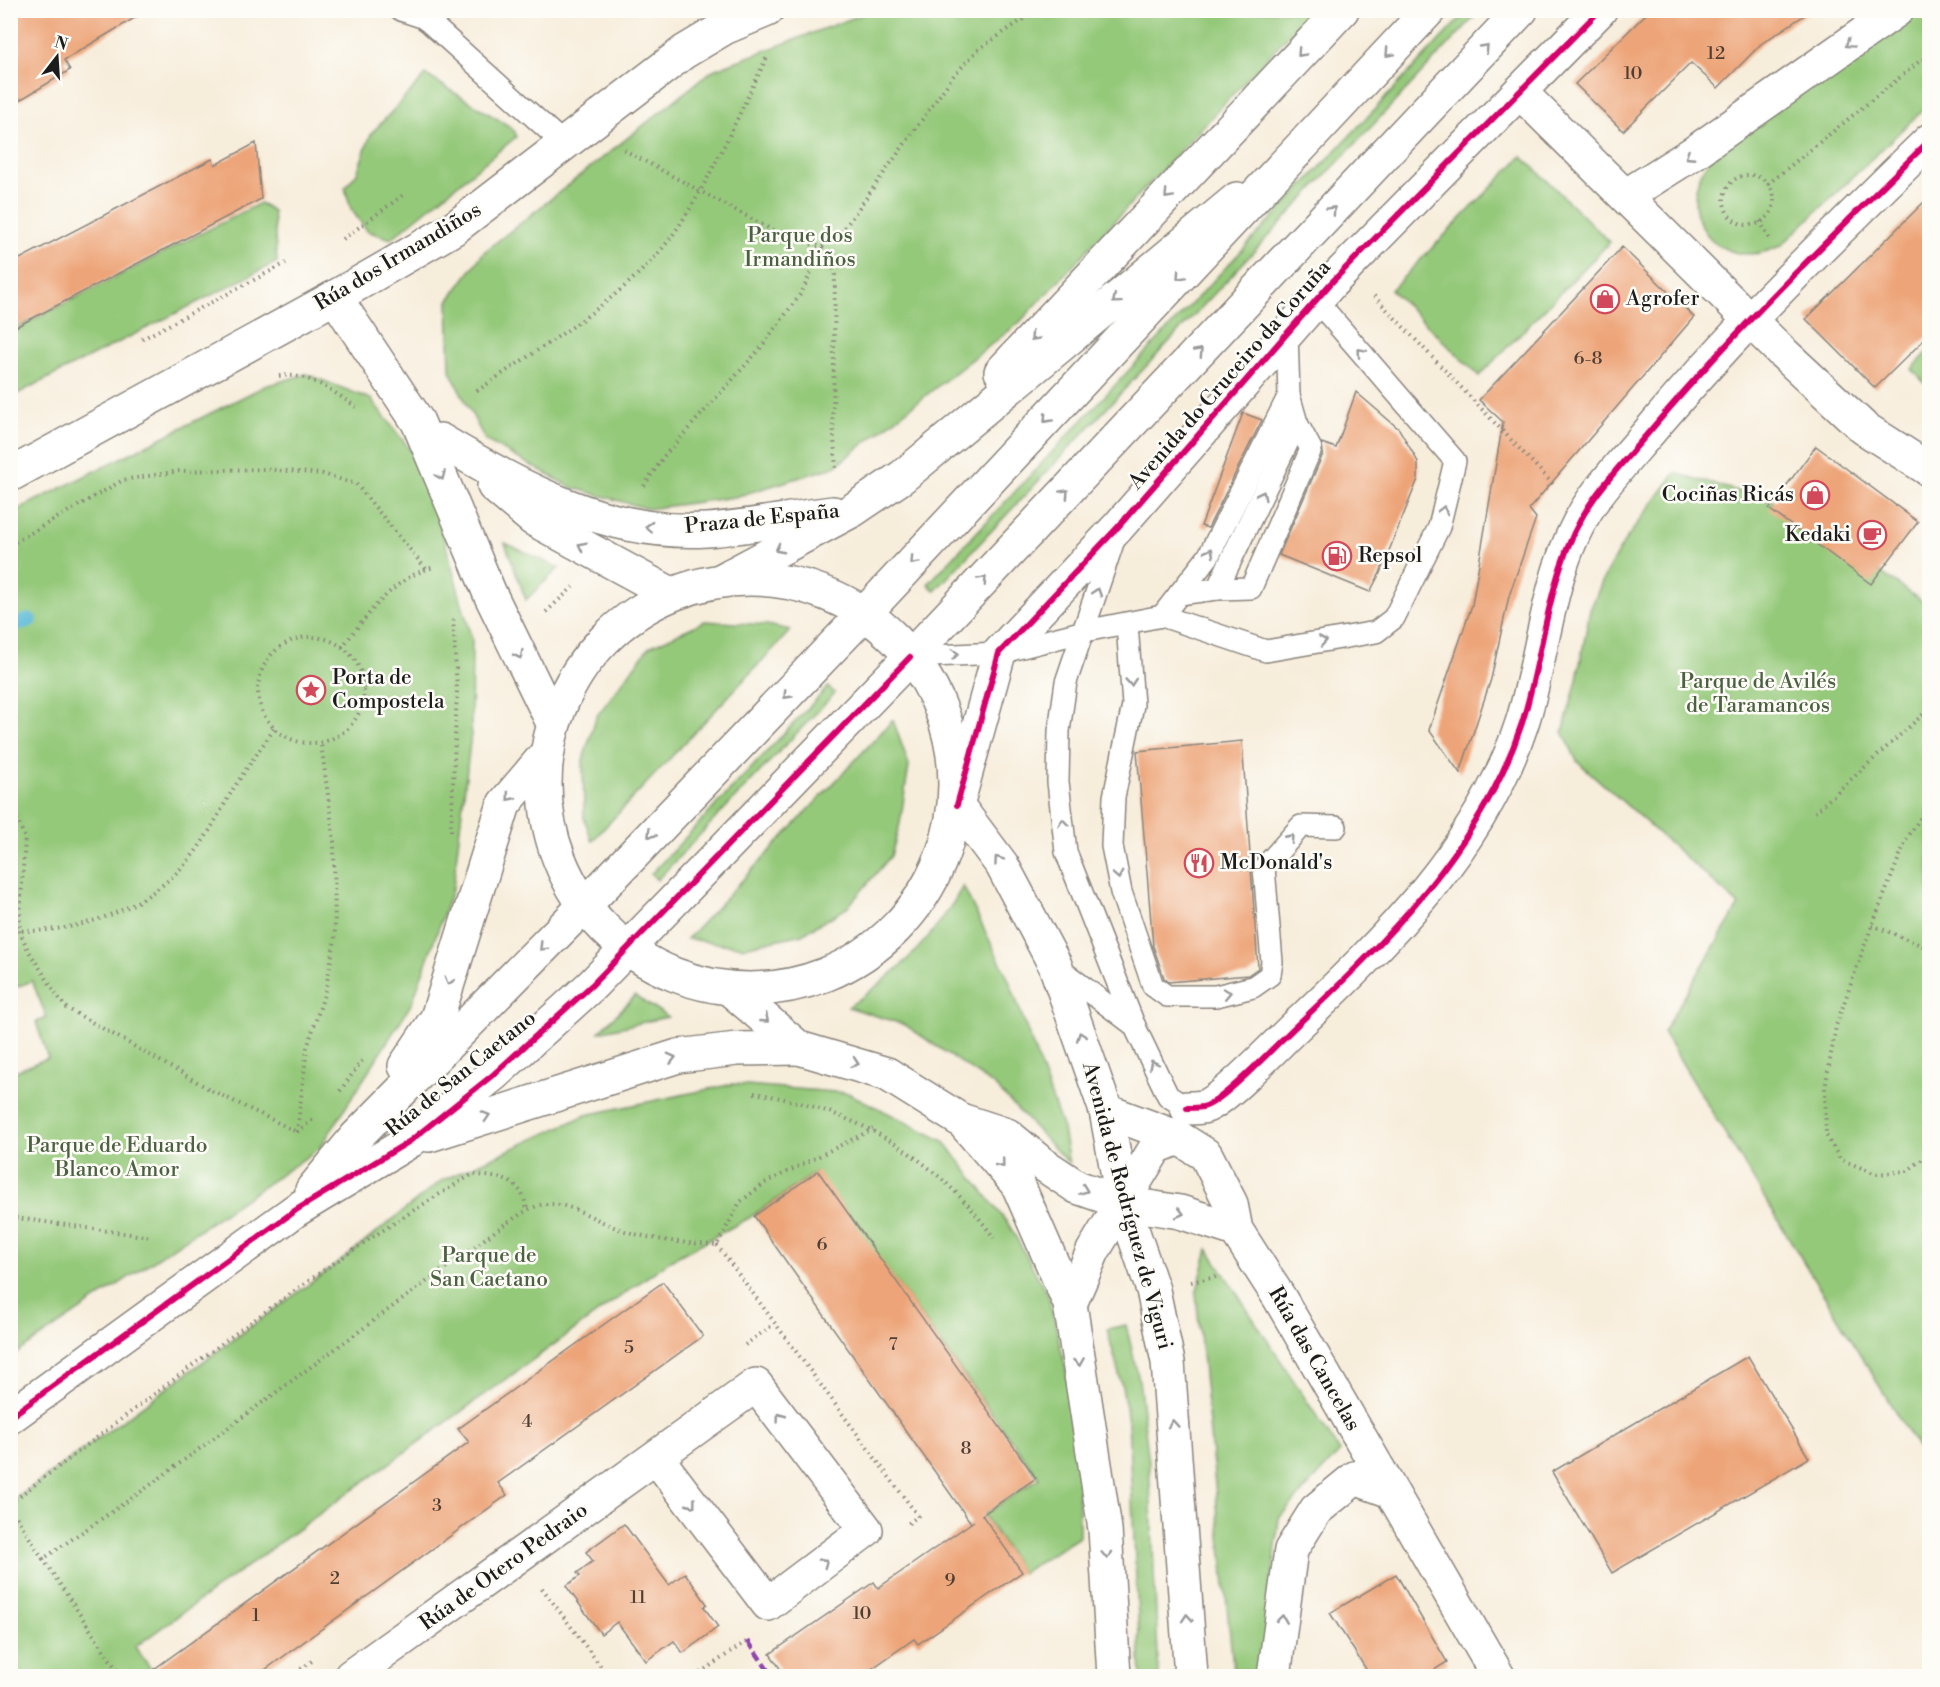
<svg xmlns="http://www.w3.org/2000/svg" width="1940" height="1687" font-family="'Libre Bodoni',serif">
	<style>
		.green { fill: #95c97a; stroke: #58724b; stroke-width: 1.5 }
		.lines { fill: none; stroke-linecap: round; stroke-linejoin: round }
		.stream { stroke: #59b9d7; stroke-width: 14 }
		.building { fill: #eda478 }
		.service-casing { stroke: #8a847c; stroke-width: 24 }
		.minor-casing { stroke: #8a847c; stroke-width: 36 }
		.tertiary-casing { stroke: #8a847c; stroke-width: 36 }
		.primary-casing { stroke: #8a847c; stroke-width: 36 }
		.path { stroke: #8a847c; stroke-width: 4; stroke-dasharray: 1.5 4.5; stroke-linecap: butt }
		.service { stroke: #fff; stroke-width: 21 }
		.minor { stroke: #fff; stroke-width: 33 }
		.tertiary { stroke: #fff; stroke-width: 33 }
		.primary { stroke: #fff; stroke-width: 33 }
		.quiet { stroke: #8e44ad; stroke-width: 4.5; stroke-dasharray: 9 4.5; stroke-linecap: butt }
		.cycleway-casing { stroke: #fdfcf7; stroke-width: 10 }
		.cycleway { stroke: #d6006c; stroke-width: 6 }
		.oneway { stroke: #999 }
		.labels { text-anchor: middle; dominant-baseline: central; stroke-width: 5; stroke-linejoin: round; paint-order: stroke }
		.number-label { font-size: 18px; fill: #503e33 }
		.park-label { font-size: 21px; fill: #4c6142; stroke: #fdfcf7 }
		.street-label { font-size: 21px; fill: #1c1c1c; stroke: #fdfcf7 }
		.poi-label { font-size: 21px; fill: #1c1c1c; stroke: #fdfcf7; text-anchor: start }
	</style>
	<rect width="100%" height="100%" fill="#fdfcf7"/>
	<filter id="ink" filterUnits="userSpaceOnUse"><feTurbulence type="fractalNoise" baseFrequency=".0167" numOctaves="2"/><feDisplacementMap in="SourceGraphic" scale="12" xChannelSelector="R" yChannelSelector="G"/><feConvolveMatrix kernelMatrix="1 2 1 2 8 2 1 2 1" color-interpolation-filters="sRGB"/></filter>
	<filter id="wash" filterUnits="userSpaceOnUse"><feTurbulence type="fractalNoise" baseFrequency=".008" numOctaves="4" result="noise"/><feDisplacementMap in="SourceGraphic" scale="24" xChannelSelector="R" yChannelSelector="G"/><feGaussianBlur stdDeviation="1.35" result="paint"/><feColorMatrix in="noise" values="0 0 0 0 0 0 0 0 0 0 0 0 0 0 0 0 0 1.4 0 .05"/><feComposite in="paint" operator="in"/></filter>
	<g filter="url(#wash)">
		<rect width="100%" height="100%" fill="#f7eddb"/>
		<g class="green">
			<polygon points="874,10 1311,11 1020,322 834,467 735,497 648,509 570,487 485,440 450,371 448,301 484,252 713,70"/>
			<polygon points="1468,10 1480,11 935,591 928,584"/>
			<path d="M1919 11H1929V104L1782 245C1717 279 1665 208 1715 153Z"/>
			<polygon points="426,75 509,126 515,132 516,137 391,239 367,231 351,209 345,188 357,173 371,134"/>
			<polygon points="1522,156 1610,242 1479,376 1391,290"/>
			<polygon points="260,203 273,211 277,262 11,397 11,331"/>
			<polygon points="1929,351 1929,388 1912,369"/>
			<polygon points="306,374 371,399 425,469 472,640 471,734 453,887 412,1003 320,1148 11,1357 11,1073 48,1058 36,1022 47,1018 32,981 11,989 11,513 265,386"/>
			<polygon points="1675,473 1782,504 1929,606 1929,1467 1663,1032 1739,905 1577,761 1563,732 1577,680 1590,610 1605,575 1626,539"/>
			<polygon points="505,543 559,568 526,600"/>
			<polygon points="705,621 767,625 791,630 592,841 584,818 583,760 596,717 649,647"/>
			<polygon points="828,687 835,693 657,880 651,874"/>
			<polygon points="893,720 909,765 900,823 891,856 847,908 802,934 744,947 687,939"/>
			<path d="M963 886 1009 980 1063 1129 1069 1164 995 1086 905 1025 848 1007C898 973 934 938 963 886Z"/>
			<polygon points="635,996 668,1017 599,1032"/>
			<polygon points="733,1084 848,1093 944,1141 1009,1225 1048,1295 1065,1365 1078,1439 1079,1537 1022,1573 984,1515 1039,1478 816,1172 749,1218 671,1260 135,1647 156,1676 11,1676 10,1503 342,1260 441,1181 586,1115"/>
			<polygon points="1208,1249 1340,1452 1279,1518 1262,1676 1234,1676 1196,1294"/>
			<polygon points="1126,1325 1139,1380 1149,1462 1159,1676 1141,1676 1128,1422 1122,1386 1107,1329"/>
		</g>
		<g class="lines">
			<polyline class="stream" points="10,626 30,620"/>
		</g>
		<g id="blocks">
			<g class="building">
				<polygon points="10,10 148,10 64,60 70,70 10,106"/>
				<polygon points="1650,10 1812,10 1761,44 1718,88 1691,63 1623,131 1575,84"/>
				<polygon points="256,143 261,199 10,330 10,264 212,159 215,165"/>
				<polygon points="1929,197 1929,335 1875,388 1806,319"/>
				<polygon points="1622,247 1694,317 1529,509 1536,518 1509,596 1491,679 1460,773 1429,730 1472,605 1503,422 1479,400"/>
				<polygon points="1356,392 1399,429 1418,462 1418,479 1380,573 1370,592 1279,555 1323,454 1322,443 1336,448"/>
				<polygon points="1243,413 1262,420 1208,528 1201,526"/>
				<polygon points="1816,446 1918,522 1871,584 1769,509"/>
				<polygon points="1242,741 1258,968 1248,975 1169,982 1164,978 1153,946 1137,751"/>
				<polygon points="818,1171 1036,1478 982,1515 1022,1572 918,1644 914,1639 860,1677 786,1677 770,1654 874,1582 878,1588 974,1521 971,1523 754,1216"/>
				<polygon points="663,1282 703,1336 498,1483 507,1495 255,1677 143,1677 469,1442 458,1429"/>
				<polygon points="1748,1356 1809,1458 1612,1573 1552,1472"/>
				<polygon points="624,1524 669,1585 685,1573 707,1604 704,1607 718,1627 683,1653 674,1641 646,1661 617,1622 601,1634 566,1586 580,1576 577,1573 593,1561 586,1552"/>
				<polygon points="1396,1574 1447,1662 1423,1677 1371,1677 1330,1613"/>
			</g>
		</g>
	</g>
	<g filter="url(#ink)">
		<use href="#blocks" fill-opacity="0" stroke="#8a847c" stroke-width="1.5"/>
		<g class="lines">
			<g class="service-casing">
				<g id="service">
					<polyline points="401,10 422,17 429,22 564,144"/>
					<polyline points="1115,537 1066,682 1059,731 1058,782 1066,852 1135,1027 1168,1096 1187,1108"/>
					<polyline points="1217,589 1251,588 1311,449 1297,423"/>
					<polyline points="1179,594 1217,589 1297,423 1289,395 1287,332"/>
					<polyline points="1162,616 1266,651 1376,632 1394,618 1439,527 1455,461 1316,300"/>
					<polyline points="1127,624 1133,705 1114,797 1112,846 1121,892 1153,986 1167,996 1216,996 1253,987 1270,975 1272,962 1264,868 1301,826 1336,827"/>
					<polyline points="910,657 999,653 1085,631 1162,616 1208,557 1289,395"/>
					<polyline points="1057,967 1135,1026"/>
				</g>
			</g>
			<g class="minor-casing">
				<g id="minor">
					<polyline points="1521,93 1781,351 1864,428 1930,470"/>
					<polyline points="1627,195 1695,152 1897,10"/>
					<polyline points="335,297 418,422 490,594 553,723"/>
					<polyline points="1001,372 1342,10"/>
					<path d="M440 440C523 489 607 536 707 530 749 527 791 518 833 513"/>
					<polyline points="10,475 335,297 453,229 684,52 724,28 767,10"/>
					<polyline points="494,486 533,519 671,594"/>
					<polyline points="722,580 853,510 902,477 1237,199"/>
					<polyline points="957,805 999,653 1118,527 1331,283 1600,10"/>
					<path d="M1187 1108C1193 1108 1201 1108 1206 1106 1225 1099 1277 1044 1295 1027 1386 941 1482 846 1522 723 1546 648 1547 563 1595 497 1613 472 1635 449 1655 425 1741 324 1835 233 1930 140"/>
					<polyline points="1179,1138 1206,1155 1231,1204 1236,1230 1279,1297 1498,1676"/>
					<polyline points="1123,1203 1180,1212 1236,1230"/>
					<polyline points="351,1676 756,1385 866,1530 768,1604 657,1458"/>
					<polyline points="1274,1676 1291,1550 1316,1510 1355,1478 1388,1490"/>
				</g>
			</g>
			<g class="tertiary-casing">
				<g id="tertiary">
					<polyline points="405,1066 437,1018 504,804 548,752"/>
					<polyline points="429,1135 678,1056 737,1049 799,1048"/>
					<polyline points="312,1190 356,1137 584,906 865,613"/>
					<polyline points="10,1417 296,1210 410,1141 494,1074 592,985 910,657"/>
				</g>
			</g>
			<g class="primary-casing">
				<g id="primary">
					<circle cx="750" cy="784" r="205"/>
					<polyline points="865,613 1429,10"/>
					<polyline points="910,657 1521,10"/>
					<polyline points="957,805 1002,865 1055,965 1106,1111 1123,1203 1153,1290 1168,1362 1191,1676"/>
					<polyline points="731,990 799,1048 887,1074 962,1121 1018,1185 1070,1304 1105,1529 1114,1676"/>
					<polyline points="1106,1111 1179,1138"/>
					<polyline points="964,1121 1007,1135 1041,1163 1077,1187 1123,1203"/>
					<polyline points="1070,1304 1093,1251 1156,1147 1179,1138"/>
				</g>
			</g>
			<g class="path">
				<polyline points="624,150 787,238 822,247 831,260 835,275 833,421 836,471"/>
				<circle cx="1749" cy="200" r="25"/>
				<polyline points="1768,184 1930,53"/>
				<polyline points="1760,221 1770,240"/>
				<polyline points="343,239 403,195"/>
				<polyline points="1374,296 1553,484"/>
				<polyline points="142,339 286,263"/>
				<path d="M279 376C307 372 333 391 356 407"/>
				<path d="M477 391C541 346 625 300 672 236 711 181 738 115 768 55"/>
				<polyline points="644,486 664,456 759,350 802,292 822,247 834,239 846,226 954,75 979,49 1037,10"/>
				<polyline points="10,545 123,480 180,471 264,469 323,474 356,484 426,569"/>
				<polyline points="546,612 573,587"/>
				<circle cx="311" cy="690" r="53"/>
				<path d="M342 647C367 616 394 576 435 567"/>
				<polyline points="10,802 25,838 19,930 28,950 65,1007 213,1091 297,1132"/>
				<polyline points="1930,803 1906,840 1866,941 1836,1026 1825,1088 1826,1135 1840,1159 1876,1174 1907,1171 1930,1154"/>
				<polyline points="1815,812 1930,708"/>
				<polyline points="451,831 457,691 453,616"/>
				<polyline points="1872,925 1930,949"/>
				<path d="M10 930C76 936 149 909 192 856 209 835 221 809 235 786 248 766 261 748 274 729"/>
				<polyline points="340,1091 364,1058"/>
				<path d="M754 1093C854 1109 935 1155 994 1238"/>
				<polyline points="297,1132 315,1118"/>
				<polyline points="297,1132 307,1048 325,992 335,939 334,841 321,743"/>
				<polyline points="10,1217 151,1237"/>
				<polyline points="717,1245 918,1516 905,1526"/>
				<polyline points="1191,1282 1216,1277"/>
				<polyline points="745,1345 774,1324"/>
				<path d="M10 1503C162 1390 310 1270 473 1174 502 1179 522 1177 527 1211"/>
				<path d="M10 1507 43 1559 142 1491 505 1224C517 1217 532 1205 546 1204 572 1203 593 1219 616 1228 649 1240 682 1243 717 1245L740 1202 765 1183 873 1129"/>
				<polyline points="43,1559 121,1676"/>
				<polyline points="542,1588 608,1676"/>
				<polyline points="10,1674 12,1676"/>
				<polyline points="291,1676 312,1661"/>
				<polyline points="695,1676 749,1640"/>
			</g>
			<use href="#service" class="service"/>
			<use href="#minor" class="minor"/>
			<use href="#tertiary" class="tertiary"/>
			<use href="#primary" class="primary"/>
			<polyline class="quiet" points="748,1641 772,1676"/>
			<g class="cycleway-casing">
				<g id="cycleway">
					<polyline points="957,805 999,653 1118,527 1331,283 1600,10"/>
					<path d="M1187 1108C1193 1108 1201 1108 1206 1106 1225 1099 1277 1044 1295 1027 1386 941 1482 846 1522 723 1546 648 1547 563 1595 497 1613 472 1635 449 1655 425 1741 324 1835 233 1930 140"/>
					<polyline points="10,1417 296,1210 410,1141 494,1074 592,985 910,657"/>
				</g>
			</g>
			<use href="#cycleway" class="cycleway"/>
		</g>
		<defs><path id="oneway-chevron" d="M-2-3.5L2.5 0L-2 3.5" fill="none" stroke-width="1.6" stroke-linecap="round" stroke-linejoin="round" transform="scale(1.5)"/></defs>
		<g class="oneway">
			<use href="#oneway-chevron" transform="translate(1849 44) rotate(145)"/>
			<use href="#oneway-chevron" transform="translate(1485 48) rotate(-47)"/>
			<use href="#oneway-chevron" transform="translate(1301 53) rotate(133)"/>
			<use href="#oneway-chevron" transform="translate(1389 53) rotate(133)"/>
			<use href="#oneway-chevron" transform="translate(1689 156) rotate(147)"/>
			<use href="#oneway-chevron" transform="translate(1168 195) rotate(133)"/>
			<use href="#oneway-chevron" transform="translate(1332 210) rotate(-47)"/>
			<use href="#oneway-chevron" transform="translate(1180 276) rotate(133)"/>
			<use href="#oneway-chevron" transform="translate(1116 300) rotate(140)"/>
			<use href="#oneway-chevron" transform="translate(1034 337) rotate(133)"/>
			<use href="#oneway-chevron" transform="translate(1199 352) rotate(-47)"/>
			<use href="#oneway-chevron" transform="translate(1361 352) rotate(-131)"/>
			<use href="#oneway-chevron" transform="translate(1047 419) rotate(133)"/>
			<use href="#oneway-chevron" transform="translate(441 476) rotate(67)"/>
			<use href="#oneway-chevron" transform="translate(1065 493) rotate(-47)"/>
			<use href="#oneway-chevron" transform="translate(1262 495) rotate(-64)"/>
			<use href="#oneway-chevron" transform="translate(1443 510) rotate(-76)"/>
			<use href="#oneway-chevron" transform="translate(649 527) rotate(-177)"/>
			<use href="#oneway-chevron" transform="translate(582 546) rotate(-153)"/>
			<use href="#oneway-chevron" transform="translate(779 549) rotate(152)"/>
			<use href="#oneway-chevron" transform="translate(1210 552) rotate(-61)"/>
			<use href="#oneway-chevron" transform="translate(914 561) rotate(133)"/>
			<use href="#oneway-chevron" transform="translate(983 580) rotate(-47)"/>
			<use href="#oneway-chevron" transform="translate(1097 592) rotate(-72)"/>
			<use href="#oneway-chevron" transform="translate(1323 641) rotate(-10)"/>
			<use href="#oneway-chevron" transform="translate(955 654) rotate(-4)"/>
			<use href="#oneway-chevron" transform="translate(519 655) rotate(64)"/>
			<use href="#oneway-chevron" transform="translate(1131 682) rotate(86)"/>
			<use href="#oneway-chevron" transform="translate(787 695) rotate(134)"/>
			<use href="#oneway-chevron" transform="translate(510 797) rotate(129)"/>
			<use href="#oneway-chevron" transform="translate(1063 823) rotate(-96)"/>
			<use href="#oneway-chevron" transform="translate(651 834) rotate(134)"/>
			<use href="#oneway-chevron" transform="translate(1290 838) rotate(-48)"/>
			<use href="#oneway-chevron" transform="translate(998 860) rotate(-125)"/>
			<use href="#oneway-chevron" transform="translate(1118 875) rotate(79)"/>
			<use href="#oneway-chevron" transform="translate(543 947) rotate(135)"/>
			<use href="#oneway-chevron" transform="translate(449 981) rotate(107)"/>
			<use href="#oneway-chevron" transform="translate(1227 993) rotate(-12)"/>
			<use href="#oneway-chevron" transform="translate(765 1019) rotate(41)"/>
			<use href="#oneway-chevron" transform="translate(1081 1036) rotate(-110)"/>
			<use href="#oneway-chevron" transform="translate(672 1058) rotate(-15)"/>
			<use href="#oneway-chevron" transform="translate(855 1063) rotate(19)"/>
			<use href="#oneway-chevron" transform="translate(1153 1064) rotate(-115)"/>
			<use href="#oneway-chevron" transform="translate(486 1116) rotate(-18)"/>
			<use href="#oneway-chevron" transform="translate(1001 1164) rotate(51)"/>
			<use href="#oneway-chevron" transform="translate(1084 1190) rotate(21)"/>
			<use href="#oneway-chevron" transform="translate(1180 1213) rotate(14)"/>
			<use href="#oneway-chevron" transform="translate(1079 1362) rotate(81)"/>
			<use href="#oneway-chevron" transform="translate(780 1417) rotate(-127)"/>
			<use href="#oneway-chevron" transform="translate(1173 1424) rotate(-94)"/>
			<use href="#oneway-chevron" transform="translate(692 1504) rotate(53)"/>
			<use href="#oneway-chevron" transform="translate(1107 1555) rotate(87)"/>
			<use href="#oneway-chevron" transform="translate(824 1562) rotate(-37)"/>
			<use href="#oneway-chevron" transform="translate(1187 1618) rotate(-94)"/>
			<use href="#oneway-chevron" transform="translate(1282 1619) rotate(-82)"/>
		</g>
	</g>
	<defs>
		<g id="shop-ring" transform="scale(1.5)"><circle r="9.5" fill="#fdfcf7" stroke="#d1495b" stroke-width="1.5"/><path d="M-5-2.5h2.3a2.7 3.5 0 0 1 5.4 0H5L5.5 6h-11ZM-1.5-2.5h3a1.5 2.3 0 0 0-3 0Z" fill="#d1495b"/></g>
		<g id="cafe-ring" transform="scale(1.5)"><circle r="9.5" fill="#fdfcf7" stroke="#d1495b" stroke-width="1.5"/><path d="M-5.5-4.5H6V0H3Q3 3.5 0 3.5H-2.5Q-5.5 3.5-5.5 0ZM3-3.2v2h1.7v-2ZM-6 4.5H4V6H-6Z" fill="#d1495b"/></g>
		<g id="fuel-ring" transform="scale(1.5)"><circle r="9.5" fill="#fdfcf7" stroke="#d1495b" stroke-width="1.5"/><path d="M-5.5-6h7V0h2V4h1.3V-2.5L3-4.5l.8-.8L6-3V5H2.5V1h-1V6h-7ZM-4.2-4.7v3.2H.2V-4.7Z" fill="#d1495b"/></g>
		<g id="sight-ring" transform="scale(1.5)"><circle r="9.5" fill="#fdfcf7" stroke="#d1495b" stroke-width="1.5"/><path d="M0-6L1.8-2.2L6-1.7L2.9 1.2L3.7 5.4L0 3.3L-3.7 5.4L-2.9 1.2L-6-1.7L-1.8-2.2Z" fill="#d1495b"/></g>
		<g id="restaurant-ring" transform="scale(1.5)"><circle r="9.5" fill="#fdfcf7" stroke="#d1495b" stroke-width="1.5"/><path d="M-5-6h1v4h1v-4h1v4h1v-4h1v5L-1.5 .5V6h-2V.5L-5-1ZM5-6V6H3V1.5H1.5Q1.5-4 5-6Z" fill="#d1495b"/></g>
	</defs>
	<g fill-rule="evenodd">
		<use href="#shop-ring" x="1605" y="299"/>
		<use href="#shop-ring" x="1815" y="495"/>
		<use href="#cafe-ring" x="1872" y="535"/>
		<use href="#fuel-ring" x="1337" y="556"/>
		<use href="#sight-ring" x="311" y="690"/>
		<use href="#restaurant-ring" x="1199" y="863"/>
	</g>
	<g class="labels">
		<g class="number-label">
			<text x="1716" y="53">12</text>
			<text x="1633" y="73">10</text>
			<text x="1588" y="358">6-8</text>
			<text x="822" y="1244">6</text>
			<text x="893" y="1344">7</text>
			<text x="629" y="1347">5</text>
			<text x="527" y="1421">4</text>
			<text x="966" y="1448">8</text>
			<text x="437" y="1505">3</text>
			<text x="335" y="1578">2</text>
			<text x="950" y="1580">9</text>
			<text x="638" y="1597">11</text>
			<text x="862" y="1613">10</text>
			<text x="256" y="1615">1</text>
		</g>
		<g class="park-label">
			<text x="800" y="236">Parque dos<tspan x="800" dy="24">Irmandiños</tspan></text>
			<text x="1758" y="682">Parque de Avilés<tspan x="1758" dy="24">de Taramancos</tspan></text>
			<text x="117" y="1146">Parque de Eduardo<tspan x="117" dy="24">Blanco Amor</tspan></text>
			<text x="489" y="1256">Parque de<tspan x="489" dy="24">San Caetano</tspan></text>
		</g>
		<g class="street-label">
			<text transform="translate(398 257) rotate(-31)">Rúa dos Irmandiños</text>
			<text transform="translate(1230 375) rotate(-49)">Avenida do Cruceiro da Coruña</text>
			<text transform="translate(762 519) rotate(-6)">Praza de España</text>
			<text transform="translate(461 1074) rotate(-39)">Rúa de San Caetano</text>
			<text transform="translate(1127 1206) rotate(75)">Avenida de Rodríguez de Viguri</text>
			<text transform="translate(1314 1359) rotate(60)">Rúa das Cancelas</text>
			<text transform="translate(504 1567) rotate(-36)">Rúa de Otero Pedraio</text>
		</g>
		<g class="poi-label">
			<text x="1626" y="299">Agrofer</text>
			<text x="1794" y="495" text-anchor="end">Cociñas Ricás</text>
			<text x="1851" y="535" text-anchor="end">Kedaki</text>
			<text x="1358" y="556">Repsol</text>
			<text x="332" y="678">Porta de<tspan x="332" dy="24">Compostela</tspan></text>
			<text x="1220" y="863">McDonald's</text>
		</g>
	</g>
	<rect width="1940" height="1687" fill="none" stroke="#fdfcf7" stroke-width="36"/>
	<g transform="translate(57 57) rotate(17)" stroke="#fdfcf7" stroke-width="4.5" paint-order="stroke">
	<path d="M0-4.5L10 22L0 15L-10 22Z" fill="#1c1c1c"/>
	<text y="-9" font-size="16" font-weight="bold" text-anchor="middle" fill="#1c1c1c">N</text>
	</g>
</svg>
